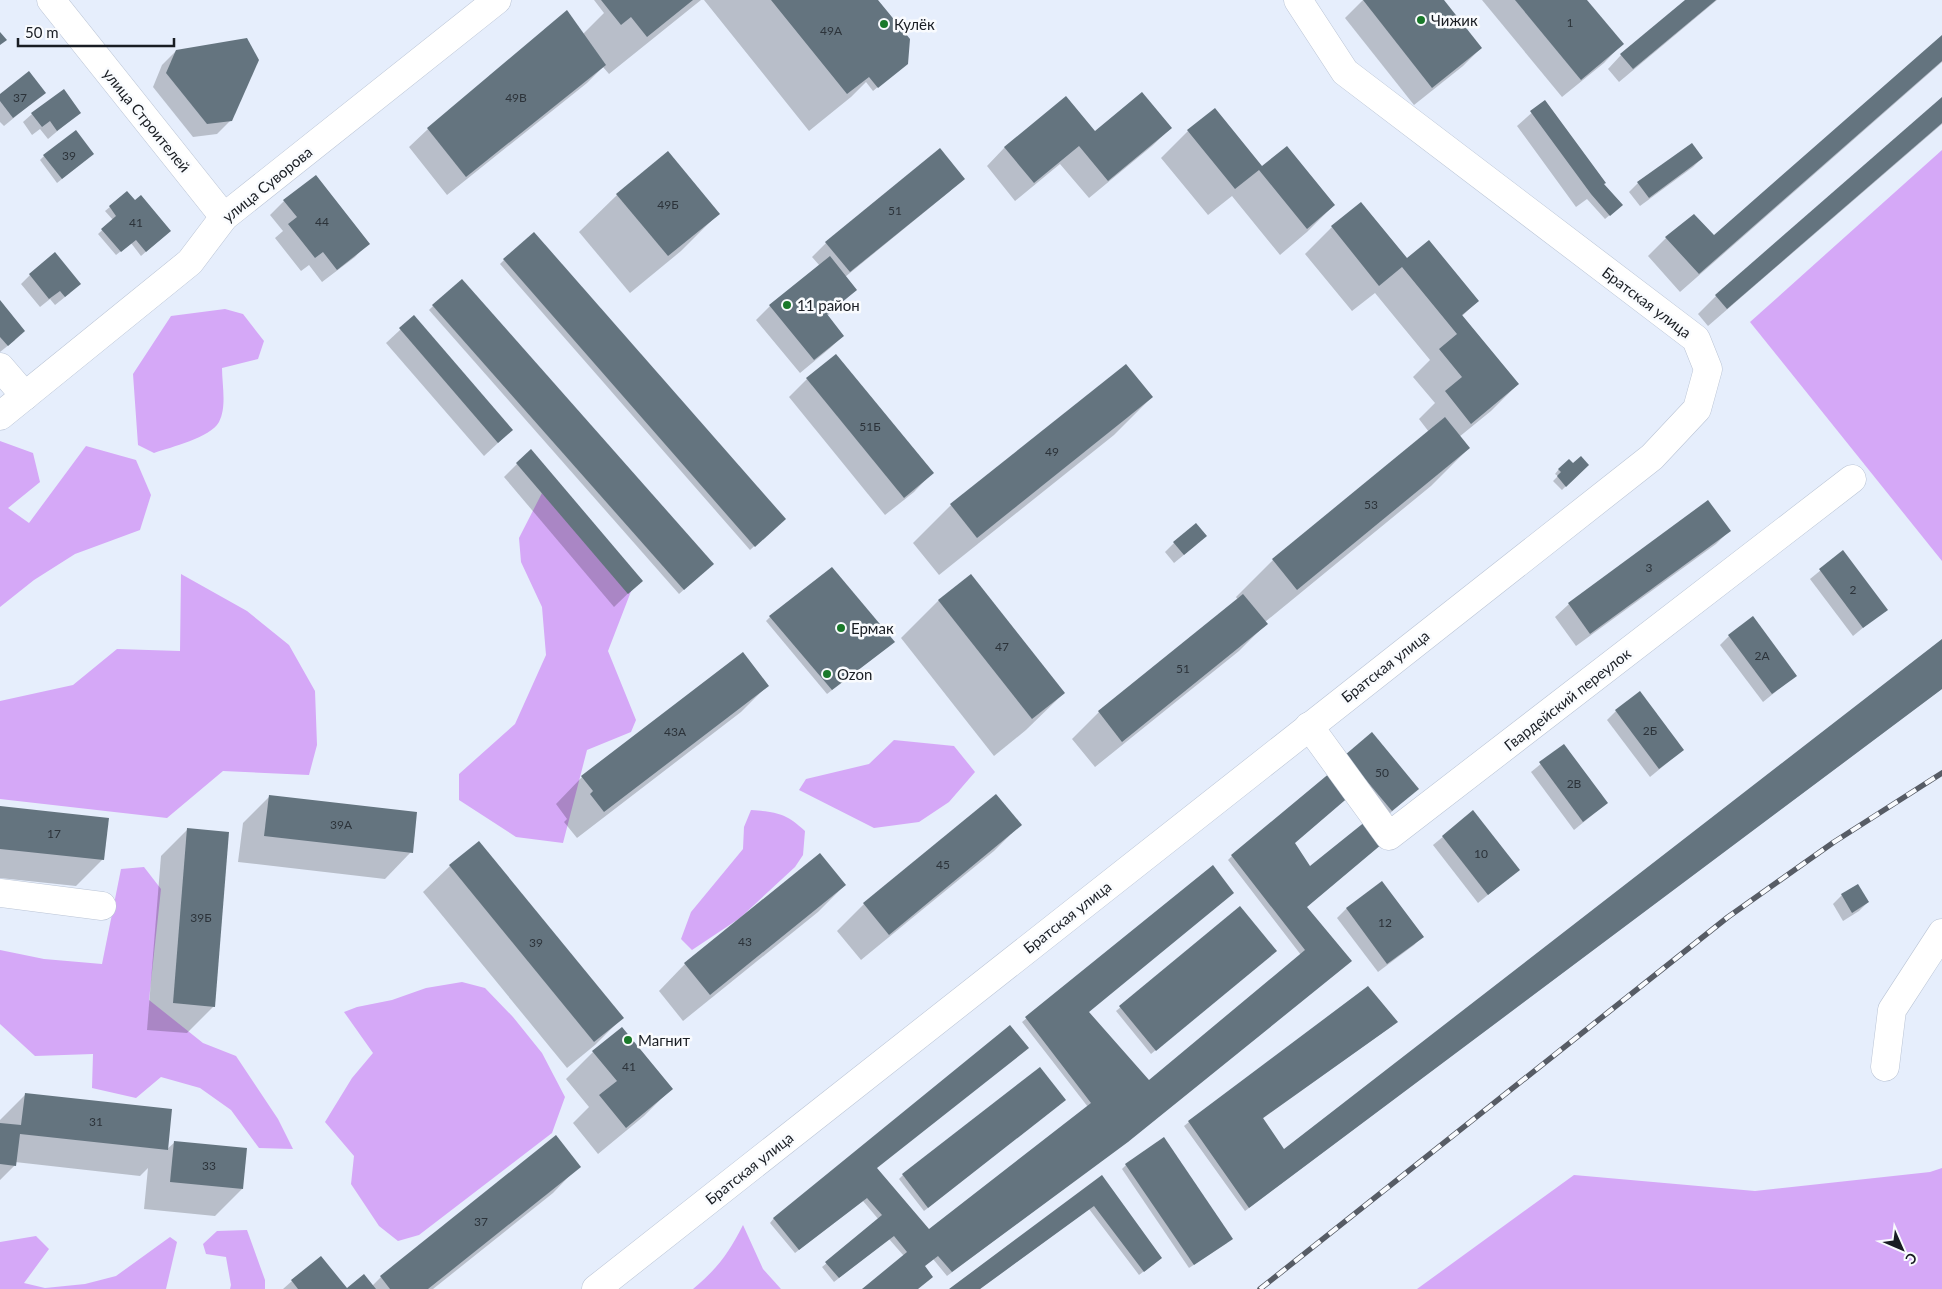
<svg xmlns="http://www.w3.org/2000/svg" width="1942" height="1289" font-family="Lato,sans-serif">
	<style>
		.forest { fill: #d5a8f7 }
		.shadow { fill: #0003 }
		.building { fill: #64747f }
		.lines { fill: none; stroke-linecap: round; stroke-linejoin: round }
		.minor-casing { stroke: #bac4d5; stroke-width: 29 }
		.minor { stroke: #fff; stroke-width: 28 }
		.rail-casing { stroke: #575c65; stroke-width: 5.5 }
		.rail { stroke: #f9fbfe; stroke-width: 4; stroke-dasharray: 11; stroke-linecap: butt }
		.poi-dot { fill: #1a792a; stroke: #f9fbfe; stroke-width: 2 }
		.labels { text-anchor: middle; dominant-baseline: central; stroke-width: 5; stroke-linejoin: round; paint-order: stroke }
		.number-label { font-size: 12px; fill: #2c333a }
		.poi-label { font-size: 15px; fill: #191d23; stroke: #f9fbfe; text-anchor: start }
		.street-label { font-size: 15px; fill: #191d23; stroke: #f9fbfe }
	</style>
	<rect width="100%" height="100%" fill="#e6eefc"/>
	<g class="forest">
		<polygon points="1942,150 1942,561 1750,322"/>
		<path d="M225 309 243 314 264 341 258 359 222 368C222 384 227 407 219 422 210 438 171 447 154 453L138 445 133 374 171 316Z"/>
		<polygon points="0,441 33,453 40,482 8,508 29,523 86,446 136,460 151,495 140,530 75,554 34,580 0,607"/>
		<polygon points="542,493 635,581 608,651 636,720 631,732 587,750 563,843 516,837 459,800 459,774 515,724 546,655 542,607 521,562 519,538"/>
		<polygon points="181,574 247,611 289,645 315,691 317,745 309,775 223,771 167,818 0,799 0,701 73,685 117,649 180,651"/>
		<polygon points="894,740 954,746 975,772 949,802 919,822 874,828 799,790 806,779 869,764"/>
		<path d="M751 810C777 812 786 813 805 831L803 855 795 867 740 918 692 950 681 939 691 912 743 849 744 827Z"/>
		<polygon points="144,867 161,889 149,1000 203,1043 236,1056 278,1119 293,1149 259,1148 231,1110 200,1088 161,1077 136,1098 92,1088 93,1054 35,1056 0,1024 0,950 44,959 102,964 121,869"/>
		<polygon points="462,982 485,988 513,1017 542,1053 565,1097 552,1133 419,1235 398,1241 379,1226 351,1184 354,1156 325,1122 352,1078 373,1053 344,1012 357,1007 392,1000 426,988"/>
		<polygon points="1942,1168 1942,1289 1417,1289 1574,1175 1755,1191 1930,1172"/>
		<path d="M743 1225 763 1269 781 1289H693C718 1268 728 1254 743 1225Z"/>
		<polygon points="247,1230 265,1280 265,1289 230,1289 231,1285 226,1257 206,1254 203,1244 217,1231"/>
		<polygon points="36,1236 49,1249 24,1283 45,1288 85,1284 116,1276 170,1237 177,1242 166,1289 0,1289 0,1242"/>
	</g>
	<g class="shadow">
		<polygon points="594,0 701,0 609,74 603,67 587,83 447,195 409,147 428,129 567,12 583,34 604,13"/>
		<polygon points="704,0 877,0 904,65 873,91 866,82 851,97 809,131"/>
		<polygon points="1363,0 1442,0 1481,48 1463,66 1414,105 1345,18"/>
		<polygon points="1482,0 1586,0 1622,44 1604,63 1562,97"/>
		<polygon points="1687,0 1717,0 1619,82 1608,69 1621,55"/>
		<polygon points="1942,37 1942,62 1680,292 1648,256 1666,238 1714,236"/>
		<polygon points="176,51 231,120 217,134 193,137 153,87 162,65"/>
		<polygon points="44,93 4,126 0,122 0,95"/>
		<polygon points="1942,98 1942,124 1708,326 1698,314 1716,296"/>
		<polygon points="1545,101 1603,184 1617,209 1605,219 1587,199 1576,207 1517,126"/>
		<polygon points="79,113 48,139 40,129 32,135 23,122 32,114"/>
		<polygon points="1171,128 1152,146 1089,198 1060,164 1015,201 987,166 1005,147 1094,133"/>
		<polygon points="1188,131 1334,205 1307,232 1280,255 1232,196 1208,215 1161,158"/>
		<polygon points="44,156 88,158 57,183 40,160"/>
		<polygon points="1702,158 1693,167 1640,206 1629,192 1638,183"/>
		<polygon points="963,178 949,192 845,277 856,290 827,316 843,336 829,349 800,373 756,320 770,306 820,266 812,257 826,243"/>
		<polygon points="127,193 165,235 141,256 131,243 116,255 98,234 113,220 105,211"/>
		<polygon points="617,195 718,214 681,251 630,293 579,232"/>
		<polygon points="284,201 368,243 355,257 322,282 309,265 301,271 275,238 283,231 270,215"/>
		<polygon points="1361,203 1407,260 1478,301 1462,316 1518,384 1491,411 1459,437 1469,448 1431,486 1265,622 1266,624 1239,651 1095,767 1072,739 1099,712 1238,600 1236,597 1273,560 1429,432 1419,419 1435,403 1413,377 1430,360 1375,293 1352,311 1305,254 1332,227"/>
		<polygon points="504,260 780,523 750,550 500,264"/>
		<polygon points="30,275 70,293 55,305 50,299 40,307 21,284"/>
		<polygon points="0,302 15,340 0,352"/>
		<polygon points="433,306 708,568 679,594 429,310"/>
		<polygon points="414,317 512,430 484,456 386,343"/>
		<polygon points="1126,365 1152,397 1114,435 939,575 913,543 951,505"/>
		<polygon points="807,379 932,473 914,492 885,515 789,397"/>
		<polygon points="517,464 641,581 614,607 504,477"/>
		<polygon points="1572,465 1587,465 1562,490 1553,481 1558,476 1555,474 1559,469"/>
		<polygon points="1729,531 1716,544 1576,646 1555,617 1569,604"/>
		<polygon points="1174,543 1196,545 1174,563 1165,552"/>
		<polygon points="1843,552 1886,609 1853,636 1810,579"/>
		<polygon points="971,575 1064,693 1026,730 994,756 901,638 938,601"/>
		<polygon points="770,617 889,646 827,694 766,621"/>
		<polygon points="1729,636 1795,676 1763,702 1720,645"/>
		<polygon points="1942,640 1942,689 1245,1211 1184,1126 1189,1122 1368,988 1392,1026 1262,1119 1283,1151"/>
		<polygon points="767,686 741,712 577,838 564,822 567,819 556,804 582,777"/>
		<polygon points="1616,711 1683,750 1650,777 1607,720"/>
		<polygon points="1564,745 1607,803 1574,830 1531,772"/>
		<polygon points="1346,756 1417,789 1378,824"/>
		<polygon points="996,795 1020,825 994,851 861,960 837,931 864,904"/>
		<polygon points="269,797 411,852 385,879 238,862 243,823"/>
		<polygon points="0,807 103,859 76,886 0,878"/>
		<polygon points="1473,812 1518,870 1478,903 1433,845"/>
		<polygon points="187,830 214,1006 187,1033 147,1030 161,856"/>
		<polygon points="1293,844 1305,907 1350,961 1122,1145 947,1276 933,1259 924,1266 917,1289 864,1289 904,1256 889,1239 834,1282 822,1267 879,1220 863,1201 795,1253 770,1223 774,1218 876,1168 929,1231 1088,1107 1022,1022 1213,867 1087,1012 1148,1082 1301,955 1228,860 1232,856"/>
		<polygon points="450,866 622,1018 595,1045 567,1068 423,892"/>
		<polygon points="1382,882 1423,936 1414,945 1378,972 1337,918 1346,909"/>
		<polygon points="845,885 818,912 683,1021 659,991 685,964"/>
		<polygon points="1857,885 1868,902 1859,911 1843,921 1833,904 1842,895"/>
		<polygon points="1240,908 1271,954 1151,1054 1116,1011"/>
		<polygon points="593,1052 671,1089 644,1116 598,1154 573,1123 589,1107 566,1079"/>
		<polygon points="25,1095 171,1110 166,1150 175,1142 242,1189 215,1216 144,1209 148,1168 140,1176 15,1162 15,1165 0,1180 0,1120"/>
		<polygon points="1060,1104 924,1211 899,1179 903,1175"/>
		<polygon points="1126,1165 1227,1243 1189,1268 1122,1169"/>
		<polygon points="579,1166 553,1193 433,1289 348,1289 372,1286 381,1277"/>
		<polygon points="1101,1177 1156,1262 1139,1275 1089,1209 980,1289 951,1289"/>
		<polygon points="321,1257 346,1289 283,1289 292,1281"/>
	</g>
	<g class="building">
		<polygon points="601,0 693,0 647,37 631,17 621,25"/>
		<polygon points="771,0 878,0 910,39 908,64 878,88 869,77 847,94"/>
		<polygon points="1363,0 1444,0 1482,48 1432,88"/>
		<polygon points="1515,0 1587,0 1624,44 1581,80"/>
		<polygon points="1685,0 1716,0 1633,69 1620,54"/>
		<polygon points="567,10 606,65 466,177 427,128"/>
		<polygon points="0,32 7,40 0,45"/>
		<polygon points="1942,35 1942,61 1699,274 1665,237 1694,214 1714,235"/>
		<polygon points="247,38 259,60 232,121 207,124 166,73 176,50"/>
		<polygon points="29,71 46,93 13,118 0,101 0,94"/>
		<polygon points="64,89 81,113 57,131 50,121 42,127 31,113"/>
		<polygon points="1142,92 1172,128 1108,181 1079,146 1034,183 1004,147 1066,96 1095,131"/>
		<polygon points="1942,97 1942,123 1727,309 1715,295"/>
		<polygon points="1545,100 1606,183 1604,184 1623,205 1610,216 1591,194 1530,111"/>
		<polygon points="1215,108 1262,166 1287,146 1335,205 1307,229 1259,170 1235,189 1187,130"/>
		<polygon points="76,130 94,154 62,179 43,155"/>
		<polygon points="1692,143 1703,158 1649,198 1637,182"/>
		<polygon points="940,148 965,179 850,272 825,242"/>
		<polygon points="668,151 720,214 668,256 616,194"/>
		<polygon points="316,175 370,244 337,270 323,252 315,258 288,224 297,217 283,200"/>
		<polygon points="127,191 135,200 141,195 171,231 146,252 136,240 121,252 101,229 116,216 109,206"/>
		<polygon points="1361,202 1407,258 1429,240 1479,301 1462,315 1519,384 1471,424 1445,391 1462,377 1439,349 1457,334 1402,267 1379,286 1331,226"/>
		<polygon points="534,232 786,519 755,547 503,259"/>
		<polygon points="55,252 81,284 65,297 60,291 49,299 29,274"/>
		<polygon points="830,256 857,290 827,314 844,336 814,360 769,305"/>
		<polygon points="462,279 714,564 684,590 432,305"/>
		<polygon points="0,300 25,331 8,346 0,337"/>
		<polygon points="414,315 513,430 498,443 399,328"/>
		<polygon points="836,354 934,473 904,498 806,378"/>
		<polygon points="1126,364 1153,397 977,538 950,504"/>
		<polygon points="1445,417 1470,448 1297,590 1272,559"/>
		<polygon points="531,449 643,581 628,594 516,463"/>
		<polygon points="1581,456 1589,465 1566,487 1557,476 1561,472 1558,469 1569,459 1573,463"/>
		<polygon points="1708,500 1731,531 1590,634 1568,603"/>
		<polygon points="1196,523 1207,536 1184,555 1173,542"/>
		<polygon points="1843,550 1888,610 1863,628 1819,569"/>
		<polygon points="832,567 895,642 832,690 769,616"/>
		<polygon points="971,574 1065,693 1032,719 938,600"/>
		<polygon points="1243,594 1268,624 1122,742 1098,711"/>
		<polygon points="1753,616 1797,676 1772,694 1728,635"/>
		<polygon points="1942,639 1942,689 1249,1208 1188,1121 1368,986 1398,1022 1263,1118 1284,1149"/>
		<polygon points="743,652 769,686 604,812 590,794 593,791 581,776"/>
		<polygon points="1640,691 1684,750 1659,769 1615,710"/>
		<polygon points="1372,732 1419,789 1392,811 1345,755"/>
		<polygon points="1564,744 1608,803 1583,822 1539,762"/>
		<polygon points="1331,772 1351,795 1295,843 1310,866 1366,821 1382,844 1307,907 1352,961 1128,1142 952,1272 938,1256 925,1266 933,1277 918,1289 862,1289 907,1252 894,1236 839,1278 825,1262 882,1215 867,1198 799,1250 773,1218 1010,1025 1029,1048 877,1168 929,1229 1091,1103 1025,1017 1213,865 1234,893 1089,1012 1149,1080 1305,950 1231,855"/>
		<polygon points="996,794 1022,825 889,935 863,903"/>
		<polygon points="269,795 417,812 413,853 264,836"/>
		<polygon points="0,806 109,818 104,860 0,849"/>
		<polygon points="1473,810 1520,870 1488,895 1442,836"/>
		<polygon points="187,828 229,832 215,1007 173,1003"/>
		<polygon points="479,841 624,1018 594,1042 449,865"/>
		<polygon points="820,853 846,885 710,995 684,963"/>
		<polygon points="1382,881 1424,937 1387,964 1346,908"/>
		<polygon points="1858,884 1869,902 1852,913 1841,894"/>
		<polygon points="1240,906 1277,951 1156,1051 1119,1006"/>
		<polygon points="622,1027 673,1089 626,1128 599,1095 617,1081 592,1051"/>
		<polygon points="1040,1067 1066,1100 928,1208 902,1174"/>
		<polygon points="25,1093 172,1109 168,1150 20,1134 16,1166 0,1164 0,1123 21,1125"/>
		<polygon points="556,1135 581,1167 428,1289 390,1289 380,1276"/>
		<polygon points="1164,1137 1233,1239 1194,1265 1125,1164"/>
		<polygon points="174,1141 247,1148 243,1189 170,1182"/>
		<polygon points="1102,1175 1162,1258 1144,1272 1094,1206 980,1289 949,1289"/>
		<polygon points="321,1256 347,1288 364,1274 376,1289 298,1289 291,1280"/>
	</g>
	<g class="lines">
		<g class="minor-casing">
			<g id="minor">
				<polyline points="51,0 224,217"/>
				<polyline points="0,367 25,396"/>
				<polyline points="0,416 190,262 224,217 497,0"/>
				<polyline points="1309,726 1389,836 1852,479"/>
				<polyline points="0,893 102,906"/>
				<polyline points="1885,1067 1892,1010 1942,933"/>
				<polyline points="596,1289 1652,457 1697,409 1708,369 1696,339 1345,72 1298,0"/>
			</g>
		</g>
		<use href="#minor" class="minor"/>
		<g class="rail-casing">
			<polyline id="rail" points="1260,1289 1728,917 1834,842 1942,773"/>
		</g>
		<use href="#rail" class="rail"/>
	</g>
	<g class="poi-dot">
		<circle cx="1421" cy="20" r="5"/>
		<circle cx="884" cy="24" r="5"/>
		<circle cx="787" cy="305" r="5"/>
		<circle cx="841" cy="628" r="5"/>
		<circle cx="827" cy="674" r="5"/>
		<circle cx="628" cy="1040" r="5"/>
	</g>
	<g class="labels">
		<g class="number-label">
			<text x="1570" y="22">1</text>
			<text x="831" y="30">49А</text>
			<text x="20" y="97">37</text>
			<text x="516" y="97">49В</text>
			<text x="69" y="155">39</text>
			<text x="668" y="204">49Б</text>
			<text x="895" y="210">51</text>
			<text x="322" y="221">44</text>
			<text x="136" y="222">41</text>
			<text x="870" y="426">51Б</text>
			<text x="1052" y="451">49</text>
			<text x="1371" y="504">53</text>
			<text x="1649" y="567">3</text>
			<text x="1853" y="589">2</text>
			<text x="1002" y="646">47</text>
			<text x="1762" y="655">2А</text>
			<text x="1183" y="668">51</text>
			<text x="1650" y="730">2Б</text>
			<text x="675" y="731">43А</text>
			<text x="1382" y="772">50</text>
			<text x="1574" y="783">2В</text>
			<text x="341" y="824">39А</text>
			<text x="54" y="833">17</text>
			<text x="1481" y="853">10</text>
			<text x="943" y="864">45</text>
			<text x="201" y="917">39Б</text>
			<text x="1385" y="922">12</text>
			<text x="745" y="941">43</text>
			<text x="536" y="942">39</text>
			<text x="629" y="1066">41</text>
			<text x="96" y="1121">31</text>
			<text x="209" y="1165">33</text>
			<text x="481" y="1221">37</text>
		</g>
		<g class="poi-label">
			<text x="1431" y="20">Чижик</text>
			<text x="894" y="24">Кулёк</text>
			<text x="797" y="305">11 район</text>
			<text x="851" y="628">Ермак</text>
			<text x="837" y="674">Ozon</text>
			<text x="638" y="1040">Магнит</text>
		</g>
		<g class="street-label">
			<text transform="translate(147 120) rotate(51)">улица Строителей</text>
			<text transform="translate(267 184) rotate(-39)">улица Суворова</text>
			<text transform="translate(1647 302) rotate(37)">Братская улица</text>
			<text transform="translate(1385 666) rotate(-38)">Братская улица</text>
			<text transform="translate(1567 699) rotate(-38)">Гвардейский переулок</text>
			<text transform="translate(1067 917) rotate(-38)">Братская улица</text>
			<text transform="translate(749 1168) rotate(-38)">Братская улица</text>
		</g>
	</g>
	<g transform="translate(1902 1249) rotate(135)" stroke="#f9fbfe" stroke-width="4" paint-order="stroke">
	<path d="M0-4L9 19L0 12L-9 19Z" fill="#191d23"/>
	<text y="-8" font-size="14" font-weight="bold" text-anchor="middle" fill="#191d23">С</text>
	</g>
	<path d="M18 38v8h156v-8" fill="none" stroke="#191d23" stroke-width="2.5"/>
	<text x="25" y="38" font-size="15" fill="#191d23" stroke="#f9fbfe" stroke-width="4" paint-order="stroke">50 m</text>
</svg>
